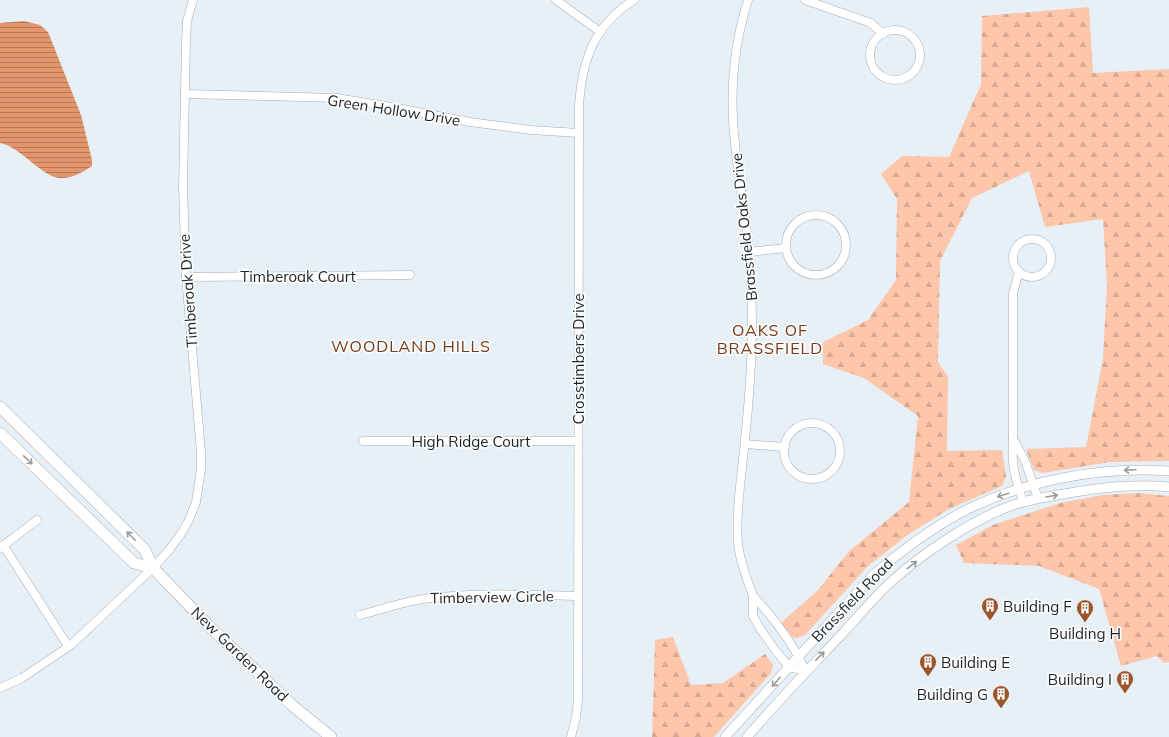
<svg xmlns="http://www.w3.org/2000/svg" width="1169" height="737" font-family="Mulish,sans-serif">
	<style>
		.forest { fill: url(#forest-firs) }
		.water { fill: url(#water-rules) }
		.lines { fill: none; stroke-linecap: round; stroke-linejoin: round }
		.minor-casing { stroke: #a5adb4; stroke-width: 9 }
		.tertiary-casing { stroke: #a5adb4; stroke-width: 10 }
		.secondary-casing { stroke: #a5adb4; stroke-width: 12 }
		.minor { stroke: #fff; stroke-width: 8 }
		.tertiary { stroke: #fff; stroke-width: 9 }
		.secondary { stroke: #fff; stroke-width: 11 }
		.oneway { stroke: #9a9c9d }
		.labels { text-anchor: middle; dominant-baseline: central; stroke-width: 3.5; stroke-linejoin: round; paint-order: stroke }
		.street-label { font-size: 15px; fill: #1f2225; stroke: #fafcfd }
		.poi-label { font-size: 15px; fill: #1f2225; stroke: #fafcfd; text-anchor: start }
		.neighbourhood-label { font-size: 16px; letter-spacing: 1px; fill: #793a14; stroke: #fafcfd }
	</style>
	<defs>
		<pattern id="forest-firs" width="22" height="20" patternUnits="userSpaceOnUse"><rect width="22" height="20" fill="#fec6aa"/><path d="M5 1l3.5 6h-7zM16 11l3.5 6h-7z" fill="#d9aa92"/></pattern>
		<pattern id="water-rules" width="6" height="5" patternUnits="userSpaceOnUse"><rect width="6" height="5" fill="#e3966d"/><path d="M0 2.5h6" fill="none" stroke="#b77a59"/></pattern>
	</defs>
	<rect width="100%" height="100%" fill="#e7f0f7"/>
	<g class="forest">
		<polygon points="1089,7 1093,73 1169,69 1169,461 1110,462 1043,473 1034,470 1026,449 1086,447 1103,359 1107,285 1103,219 1045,227 1029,171 972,198 940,261 938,362 948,377 947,451 1002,450 1006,476 1002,486 949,509 909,534 868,566 805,635 798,638 791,637 781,623 818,590 849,551 909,502 918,416 864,378 823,364 823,342 868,320 896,280 897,199 881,174 902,156 949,157 981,84 982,16"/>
		<polygon points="1140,493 1169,496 1169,662 1164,663 1157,656 1121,666 1099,589 1039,566 964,563 956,545 993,525 1060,503 1103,495"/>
		<polygon points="673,637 691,685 723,683 765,654 773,665 771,673 714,737 652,737 655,640"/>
	</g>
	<path class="water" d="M24 21 40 25 48 32 81 115 92 160V166C83 172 71 179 60 178 47 178 26 156 14 149 10 146 5 144 0 143V23Z"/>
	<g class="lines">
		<g class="minor-casing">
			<g id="minor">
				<polyline points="556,0 599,31"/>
				<path d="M748 0C736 38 731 80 733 119 735 164 745 207 749 251 751 275 752 300 752 324 752 369 748 414 743 459 740 487 736 516 738 544 740 562 747 579 753 596"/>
				<polyline points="805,0 871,23 883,34"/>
				<circle cx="895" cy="55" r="25"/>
				<polyline points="185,94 337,98 402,109 470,122 531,130 579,133"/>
				<circle cx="816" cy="245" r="30"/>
				<circle cx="1032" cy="258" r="19"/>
				<polyline points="749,252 786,248"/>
				<polyline points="186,277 410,275"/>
				<circle cx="812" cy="451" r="28"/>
				<polyline points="1013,438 1013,293 1019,272"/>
				<polyline points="363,441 578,441"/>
				<polyline points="745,444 785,447"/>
				<path d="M1023 502C1015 477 1011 465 1013 438L1025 461 1038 498"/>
				<polyline points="3,545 68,646"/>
				<polyline points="0,548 37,520"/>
				<path d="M753 596C773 617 793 644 806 671L789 667 776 651 761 630 753 616Z"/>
				<path d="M360 615C384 609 407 600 431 598 480 592 530 595 578 596"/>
				<polyline points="0,688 22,678 71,645 153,568 169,550 181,534 189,520 196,502 201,469 201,452 186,277 183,187 186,43 187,21 193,0"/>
				<path d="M571 737 576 717 578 700 579 106C582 60 594 25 634 0"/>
			</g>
		</g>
		<g class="tertiary-casing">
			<g id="tertiary">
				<path d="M725 737 873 575C902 550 933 527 968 509 1027 480 1104 466 1169 471"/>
				<path d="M747 737C778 701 811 667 843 633 859 616 874 597 891 582 920 555 968 523 1005 508 1022 501 1040 498 1058 495 1094 488 1132 483 1169 487"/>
			</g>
		</g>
		<g class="secondary-casing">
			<g id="secondary">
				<polyline points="0,407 145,550 153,568 208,625 293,706 331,737"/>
				<polyline points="0,433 134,563 153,568"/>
			</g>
		</g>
		<use href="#minor" class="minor"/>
		<use href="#tertiary" class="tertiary"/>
		<use href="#secondary" class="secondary"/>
	</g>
	<defs><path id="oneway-shaft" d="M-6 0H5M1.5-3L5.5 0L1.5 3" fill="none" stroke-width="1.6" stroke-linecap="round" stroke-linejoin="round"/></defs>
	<g class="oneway">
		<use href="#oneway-shaft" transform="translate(28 460) rotate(44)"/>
		<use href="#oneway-shaft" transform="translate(1130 470) rotate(178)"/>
		<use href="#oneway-shaft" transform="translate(1003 495) rotate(162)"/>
		<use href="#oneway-shaft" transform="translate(1052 496) rotate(-10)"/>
		<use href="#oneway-shaft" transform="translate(131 536) rotate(-135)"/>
		<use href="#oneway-shaft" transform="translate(912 565) rotate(-38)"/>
		<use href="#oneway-shaft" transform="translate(820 656) rotate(-46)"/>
		<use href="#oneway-shaft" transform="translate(776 682) rotate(132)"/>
	</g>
	<defs>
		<g id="building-pin" transform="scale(0.9)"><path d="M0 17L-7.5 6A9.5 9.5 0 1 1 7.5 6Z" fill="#9b552d" stroke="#fafcfd"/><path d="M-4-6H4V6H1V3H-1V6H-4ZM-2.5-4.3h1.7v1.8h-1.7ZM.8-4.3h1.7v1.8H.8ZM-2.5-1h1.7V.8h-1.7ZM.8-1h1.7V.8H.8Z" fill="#fff"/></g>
	</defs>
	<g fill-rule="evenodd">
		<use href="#building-pin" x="990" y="606"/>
		<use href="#building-pin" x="1085" y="608"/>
		<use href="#building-pin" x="928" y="662"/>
		<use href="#building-pin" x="1125" y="679"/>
		<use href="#building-pin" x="1001" y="694"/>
	</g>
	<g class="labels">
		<g class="street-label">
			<text transform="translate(394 110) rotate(9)">Green Hollow Drive</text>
			<text transform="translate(744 227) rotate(-96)">Brassfield Oaks Drive</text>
			<text x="298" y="276">Timberoak Court</text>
			<text transform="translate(188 291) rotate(-94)">Timberoak Drive</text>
			<text transform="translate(578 359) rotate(-90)">Crosstimbers Drive</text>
			<text x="471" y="441">High Ridge Court</text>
			<text transform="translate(492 597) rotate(-1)">Timberview Circle</text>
			<text transform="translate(852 600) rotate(-46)">Brassfield Road</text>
			<text transform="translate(240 654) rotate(44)">New Garden Road</text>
		</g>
		<g class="poi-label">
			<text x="1003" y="606">Building F</text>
			<text x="1085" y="633" text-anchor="middle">Building H</text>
			<text x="941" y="662">Building E</text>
			<text x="1112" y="679" text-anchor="end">Building I</text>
			<text x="988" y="694" text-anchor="end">Building G</text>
		</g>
		<g class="neighbourhood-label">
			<text x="770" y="330">OAKS OF<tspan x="770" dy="18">BRASSFIELD</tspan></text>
			<text x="411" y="346">WOODLAND HILLS</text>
		</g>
	</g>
</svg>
